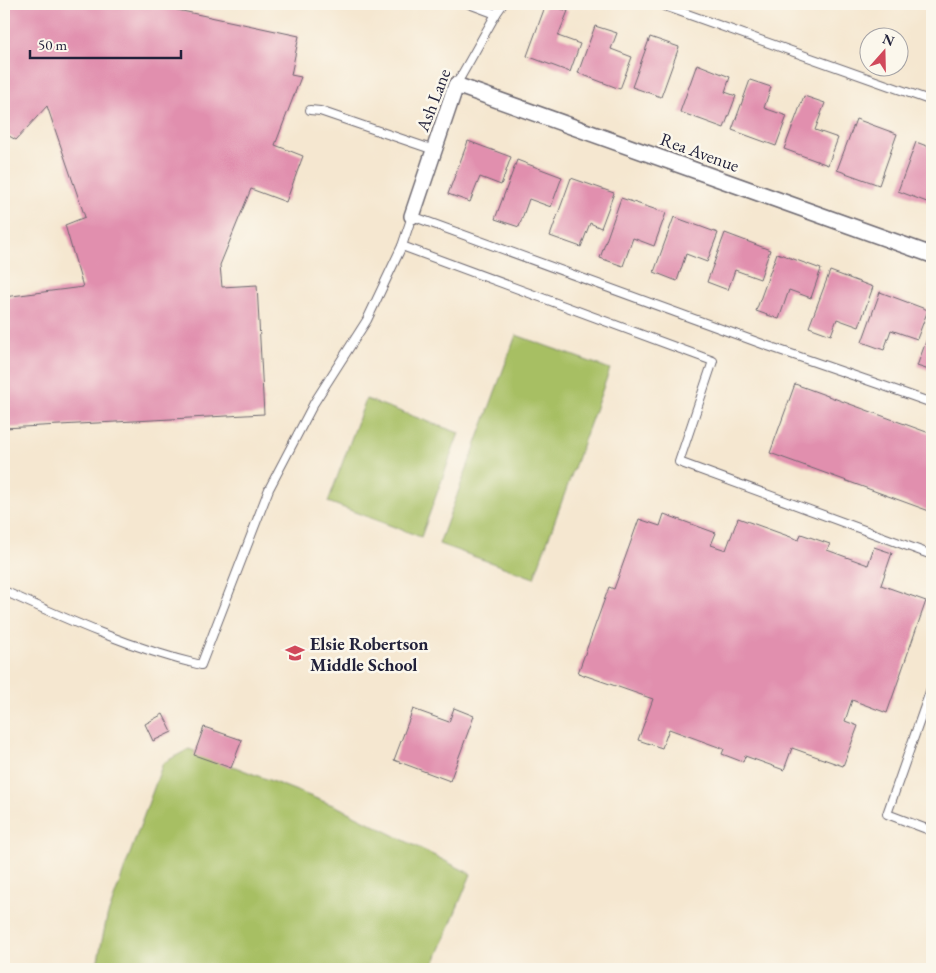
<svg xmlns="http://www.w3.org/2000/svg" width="936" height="973" font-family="'EB Garamond',serif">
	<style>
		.green { fill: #a7bf64; stroke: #647050 }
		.building { fill: #e18fae }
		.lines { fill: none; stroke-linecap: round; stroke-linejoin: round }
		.lane-casing { stroke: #6c676f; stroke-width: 10 }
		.street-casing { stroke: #6c676f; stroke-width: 18 }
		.lane { stroke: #fff; stroke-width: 8 }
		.street { stroke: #fff; stroke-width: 15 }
		.labels { text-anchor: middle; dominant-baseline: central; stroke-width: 5; stroke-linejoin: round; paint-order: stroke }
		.street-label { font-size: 18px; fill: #22223b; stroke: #fbf7ec }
		.poi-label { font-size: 18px; font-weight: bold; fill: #22223b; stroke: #fbf7ec; text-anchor: start }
	</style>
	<rect width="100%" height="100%" fill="#fbf7ec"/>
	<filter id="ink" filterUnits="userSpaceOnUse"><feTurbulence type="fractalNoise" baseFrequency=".02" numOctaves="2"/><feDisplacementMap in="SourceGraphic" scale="10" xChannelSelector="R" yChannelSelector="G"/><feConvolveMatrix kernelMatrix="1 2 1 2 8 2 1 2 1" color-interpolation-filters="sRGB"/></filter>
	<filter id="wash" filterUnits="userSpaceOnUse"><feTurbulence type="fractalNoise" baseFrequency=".0096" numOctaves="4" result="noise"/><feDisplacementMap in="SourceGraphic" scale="20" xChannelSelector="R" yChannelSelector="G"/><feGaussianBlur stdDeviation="1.12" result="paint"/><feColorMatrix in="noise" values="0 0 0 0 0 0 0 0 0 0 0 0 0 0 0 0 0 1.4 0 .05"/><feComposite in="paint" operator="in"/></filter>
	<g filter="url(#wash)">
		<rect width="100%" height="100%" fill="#f5e7d0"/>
		<g class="green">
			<polygon points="516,335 610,369 534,578 439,544"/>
			<polygon points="366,399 459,433 421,537 328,502"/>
			<polygon points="189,749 338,807 471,874 432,969 96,969 107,917 163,763"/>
		</g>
		<g id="blocks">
			<g class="building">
				<polygon points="4,4 160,4 159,6 299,36 291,75 301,77 275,145 303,156 286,202 251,189 220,265 222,287 257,285 264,414 4,428 4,297 83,287 65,225 85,217 47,106 16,140 4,133"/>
				<polygon points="546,4 568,11 558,36 580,44 570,72 527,56"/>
				<polygon points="595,26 617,33 611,49 632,57 620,89 578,73"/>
				<polygon points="650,37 679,47 661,97 632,87"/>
				<polygon points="697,64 730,77 725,92 736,96 724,128 680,112"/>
				<polygon points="750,80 771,87 764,108 787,116 776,146 732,130"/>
				<polygon points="804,96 825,103 815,130 838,138 828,165 784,149"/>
				<polygon points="856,119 897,134 879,185 837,170"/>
				<polygon points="468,141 511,157 501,185 480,177 470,202 448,194"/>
				<polygon points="916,142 932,148 932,204 898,191"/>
				<polygon points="517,160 562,177 551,207 529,199 519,227 495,219"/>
				<polygon points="571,178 614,193 601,228 590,223 581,247 550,236"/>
				<polygon points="621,198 666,213 654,246 633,238 623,266 600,258"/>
				<polygon points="674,217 718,233 707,262 686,254 677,281 654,272"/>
				<polygon points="725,233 770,250 760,279 735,270 728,290 707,282"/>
				<polygon points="777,253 821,269 811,298 789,290 779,319 756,311"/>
				<polygon points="830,271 873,287 859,327 837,319 831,335 809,327"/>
				<polygon points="880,292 928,310 917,339 891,330 884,350 862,342"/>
				<polygon points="932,325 932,371 917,366"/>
				<polygon points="795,384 932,434 932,512 770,453"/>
				<polygon points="664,514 716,533 711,545 726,550 738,518 799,540 801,534 830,544 827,550 868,565 874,547 892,553 881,585 926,601 887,713 852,700 845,721 858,726 843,766 792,748 784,770 745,756 743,762 722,754 724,749 669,729 662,748 638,740 653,699 578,673 609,587 614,589 639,519 660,526"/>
				<polygon points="454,708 474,716 450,781 394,760 413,709 449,722"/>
				<polygon points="163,714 172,732 153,741 145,724"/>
				<polygon points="204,727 242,740 231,768 194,755"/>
			</g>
		</g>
	</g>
	<g filter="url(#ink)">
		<use href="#blocks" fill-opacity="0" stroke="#6c676f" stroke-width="1"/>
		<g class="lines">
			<g class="lane-casing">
				<g id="lane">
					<polyline points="469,4 496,14"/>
					<polyline points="659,4 932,101"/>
					<polyline points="456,85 496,14 503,4"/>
					<polyline points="310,110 320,111 434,150"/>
					<polyline points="402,246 713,361 679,462 932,555"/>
					<path d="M4 591C68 620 133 649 201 665L269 489 314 403 367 320 402 246 412 216 768 346 884 386 932 403"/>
					<polyline points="932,686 887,814 932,831"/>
				</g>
			</g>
			<g class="street-casing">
				<polyline id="street" points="412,216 456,85 932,255"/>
			</g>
			<use href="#lane" class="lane"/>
			<use href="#street" class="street"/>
		</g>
	</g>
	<defs>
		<g id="school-bare" transform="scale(1.5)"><path d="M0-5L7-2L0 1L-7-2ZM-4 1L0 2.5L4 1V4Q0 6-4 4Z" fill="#d1495b" stroke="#fbf7ec" stroke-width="2.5" paint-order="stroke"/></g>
	</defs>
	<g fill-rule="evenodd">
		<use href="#school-bare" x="295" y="653"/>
	</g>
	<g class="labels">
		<g class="street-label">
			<text transform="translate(433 100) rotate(-69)">Ash Lane</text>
			<text transform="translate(700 152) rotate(20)">Rea Avenue</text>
		</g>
		<g class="poi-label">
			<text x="310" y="643">Elsie Robertson<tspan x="310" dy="21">Middle School</tspan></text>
		</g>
	</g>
	<rect width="936" height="973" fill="none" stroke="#fbf7ec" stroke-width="20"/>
	<g transform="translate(884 52) rotate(20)"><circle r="24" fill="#fbf7ec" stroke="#a4a2a5"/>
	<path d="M0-4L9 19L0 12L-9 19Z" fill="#d1495b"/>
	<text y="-8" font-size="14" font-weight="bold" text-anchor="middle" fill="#22223b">N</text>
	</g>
	<path d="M30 50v8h151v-8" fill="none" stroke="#22223b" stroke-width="2.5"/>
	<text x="38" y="50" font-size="15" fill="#22223b" stroke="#fbf7ec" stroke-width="4" paint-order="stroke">50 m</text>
</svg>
